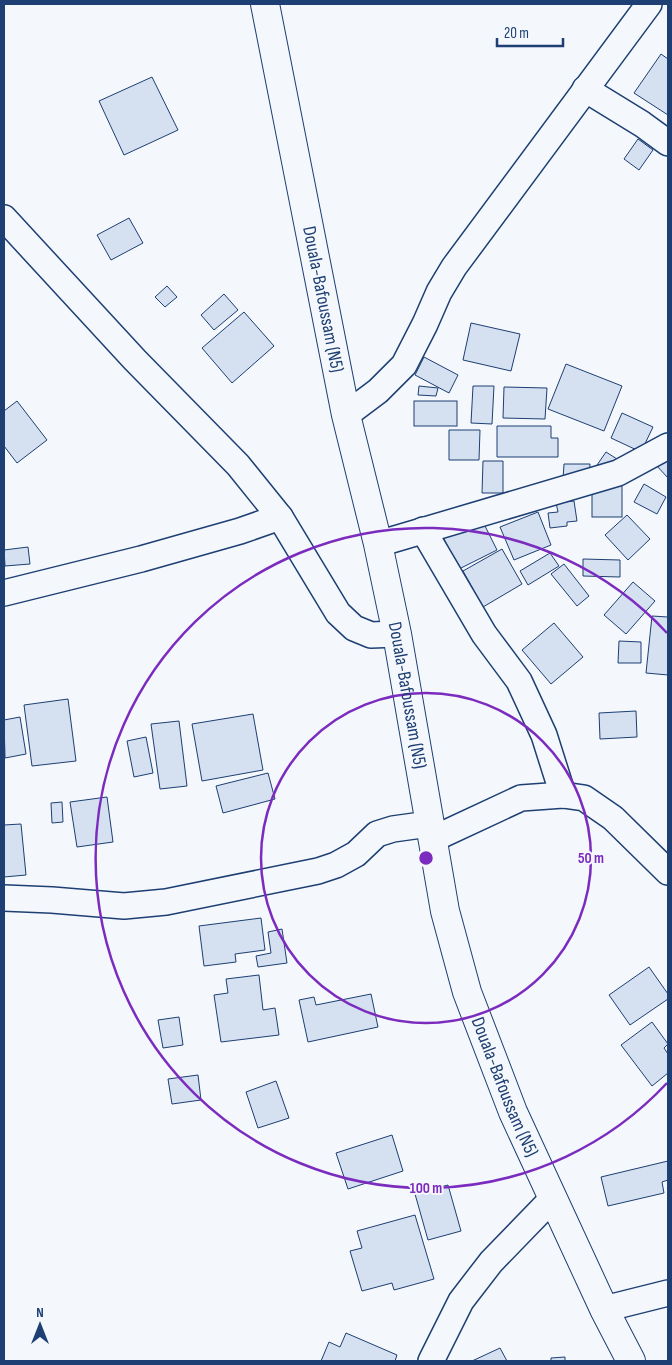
<svg xmlns="http://www.w3.org/2000/svg" width="672" height="1365" font-family="'Sofia Sans Condensed',sans-serif">
	<style>
		.building { fill: #d5e0f0; stroke: #1d3f73 }
		.lines { fill: none; stroke-linecap: round; stroke-linejoin: round }
		.minor-casing { stroke: #1d3f73; stroke-width: 28 }
		.highway-casing { stroke: #1d3f73; stroke-width: 30 }
		.minor { stroke: #f4f7fb; stroke-width: 25 }
		.highway { stroke: #f4f7fb; stroke-width: 28 }
		.ring { fill: none; stroke: #7b2cbf; stroke-width: 2.5 }
		.labels { text-anchor: middle; dominant-baseline: central; stroke-width: 4; stroke-linejoin: round; paint-order: stroke }
		.street-label { font-size: 19px; fill: #1d3f73; stroke: #f4f7fb }
		.centre { fill: #7b2cbf; stroke: #f4f7fb; stroke-width: 2.5 }
		.ring-label { font-size: 15px; text-anchor: middle; font-weight: bold; fill: #7b2cbf; stroke: #f4f7fb; stroke-width: 4; stroke-linejoin: round; paint-order: stroke }
	</style>
	<rect width="100%" height="100%" fill="#f4f7fb"/>
	<g class="building">
		<polygon points="661,54 668,59 668,115 634,93"/>
		<polygon points="152,77 178,130 124,155 99,101"/>
		<polygon points="638,139 653,150 639,170 624,159"/>
		<polygon points="129,218 143,243 111,260 97,235"/>
		<polygon points="167,286 177,297 165,307 155,297"/>
		<polygon points="224,294 238,310 214,330 201,315"/>
		<polygon points="244,312 274,346 232,383 202,348"/>
		<polygon points="471,323 520,334 511,371 463,360"/>
		<polygon points="424,357 458,375 449,393 415,375"/>
		<polygon points="566,364 622,386 604,431 548,409"/>
		<polygon points="419,386 438,388 436,396 418,395"/>
		<polygon points="473,386 494,386 492,424 471,423"/>
		<polygon points="504,387 547,388 545,419 503,418"/>
		<polygon points="17,401 47,440 17,463 4,446 4,411"/>
		<rect x="414" y="401" width="43" height="25"/>
		<polygon points="622,413 653,427 641,452 611,438"/>
		<polygon points="497,426 551,426 551,438 558,438 558,457 497,457"/>
		<polygon points="449,430 480,430 479,460 449,460"/>
		<polygon points="606,452 617,459 608,472 597,465"/>
		<polygon points="668,454 668,478 656,465"/>
		<polygon points="483,461 503,461 503,493 482,493"/>
		<polygon points="564,464 590,464 589,479 563,479"/>
		<polygon points="644,484 666,497 657,514 634,502"/>
		<rect x="592" y="485" width="30" height="32"/>
		<polygon points="574,501 577,521 567,522 567,526 550,528 548,513 558,512 556,503"/>
		<polygon points="538,512 551,545 514,560 500,527"/>
		<polygon points="627,515 650,539 628,560 605,535"/>
		<polygon points="481,518 497,550 459,569 443,537"/>
		<polygon points="28,547 30,564 5,566 4,550"/>
		<polygon points="502,549 522,584 483,607 463,571"/>
		<polygon points="550,553 559,566 528,585 520,571"/>
		<polygon points="583,559 620,560 620,577 583,576"/>
		<polygon points="564,564 589,596 577,606 551,574"/>
		<polygon points="633,582 655,601 626,634 604,615"/>
		<polygon points="652,616 668,617 668,675 646,673"/>
		<polygon points="554,623 583,657 551,684 522,650"/>
		<polygon points="619,641 641,642 641,663 618,663"/>
		<polygon points="68,699 76,761 32,766 24,705"/>
		<polygon points="636,711 637,737 600,739 599,713"/>
		<polygon points="253,714 263,770 202,781 192,724"/>
		<polygon points="20,717 26,754 5,758 4,720"/>
		<polygon points="179,721 187,786 160,789 151,724"/>
		<polygon points="146,737 153,773 134,777 127,741"/>
		<polygon points="268,773 275,799 223,813 216,786"/>
		<polygon points="107,797 113,842 77,847 70,802"/>
		<polygon points="62,802 63,822 52,823 51,803"/>
		<polygon points="21,824 26,875 4,877 4,825"/>
		<polygon points="261,918 265,950 235,954 236,962 204,966 199,926"/>
		<polygon points="282,929 287,963 258,967 256,956 271,953 268,932"/>
		<polygon points="649,967 668,994 668,999 630,1025 609,995"/>
		<polygon points="259,975 263,1010 275,1008 279,1035 221,1042 214,995 228,993 226,979"/>
		<polygon points="371,994 378,1027 308,1042 299,1000 314,997 316,1005"/>
		<polygon points="179,1017 183,1045 163,1048 158,1020"/>
		<polygon points="652,1022 668,1044 664,1048 668,1054 668,1073 652,1086 621,1045"/>
		<polygon points="198,1075 201,1100 172,1104 168,1079"/>
		<polygon points="276,1081 289,1118 258,1128 246,1092"/>
		<polygon points="392,1135 403,1171 348,1189 336,1153"/>
		<polygon points="668,1161 668,1180 662,1182 664,1193 608,1206 601,1177"/>
		<polygon points="448,1185 461,1231 428,1240 415,1194"/>
		<polygon points="415,1215 434,1279 394,1290 392,1283 362,1291 350,1251 362,1248 357,1231"/>
		<polygon points="346,1333 397,1355 395,1361 321,1361 329,1342 340,1347"/>
		<polygon points="500,1348 507,1361 472,1361"/>
		<polygon points="565,1357 565,1361 551,1361 551,1358"/>
	</g>
	<g class="lines">
		<g class="minor-casing">
			<g id="minor">
				<polyline points="585,89 642,124 668,143"/>
				<polyline points="4,218 135,360 238,465 280,517 338,613 354,628 371,635 397,634"/>
				<polyline points="346,415 378,391 404,365 425,324 439,292 454,267 649,4"/>
				<polyline points="423,530 484,634 519,681 544,735 563,795"/>
				<polyline points="378,544 618,473 668,446"/>
				<polyline points="4,593 141,559 240,531 280,517"/>
				<polyline points="433,839 521,798 563,795 584,798 613,818 668,872"/>
				<polyline points="4,898 52,900 124,906 166,902 318,871 336,865 356,854 377,834 393,829 429,824"/>
				<polyline points="604,1309 668,1293"/>
				<polyline points="431,1361 461,1301 491,1262 553,1198"/>
			</g>
		</g>
		<g class="highway-casing">
			<g id="highway">
				<path id="s1" d="M265 4 346 415 378 544 397 634 445 911 467 992 513 1112 604 1309 631 1361"/>
			</g>
		</g>
		<use href="#minor" class="minor"/>
		<use href="#highway" class="highway"/>
	</g>
	<g class="ring">
		<circle cx="426" cy="858" r="165"/>
		<path d="M667 1083A330 330 0 1 1 667 633"/>
	</g>
	<g class="labels">
		<g class="street-label">
			<text stroke="none"><textPath href="#s1" startOffset="301">Douala-Bafoussam (N5)</textPath></text>
			<text stroke="none"><textPath href="#s1" startOffset="706">Douala-Bafoussam (N5)</textPath></text>
			<text stroke="none"><textPath href="#s1" startOffset="1111">Douala-Bafoussam (N5)</textPath></text>
		</g>
	</g>
	<circle cx="426" cy="858" r="8" class="centre"/>
	<g class="ring-label">
		<text x="591" y="863">50 m</text>
		<text x="426" y="1193">100 m</text>
	</g>
	<rect width="672" height="1365" fill="none" stroke="#1d3f73" stroke-width="10"/>
	<g transform="translate(40 1325)" stroke="#f4f7fb" stroke-width="4" paint-order="stroke">
	<path d="M0-4L9 19L0 12L-9 19Z" fill="#1d3f73"/>
	<text y="-8" font-size="14" font-weight="bold" text-anchor="middle" fill="#1d3f73">N</text>
	</g>
	<path d="M497 38v8h66v-8" fill="none" stroke="#1d3f73" stroke-width="2.5"/>
	<text x="504" y="38" font-size="15" fill="#1d3f73" stroke="#f4f7fb" stroke-width="4" paint-order="stroke">20 m</text>
</svg>
